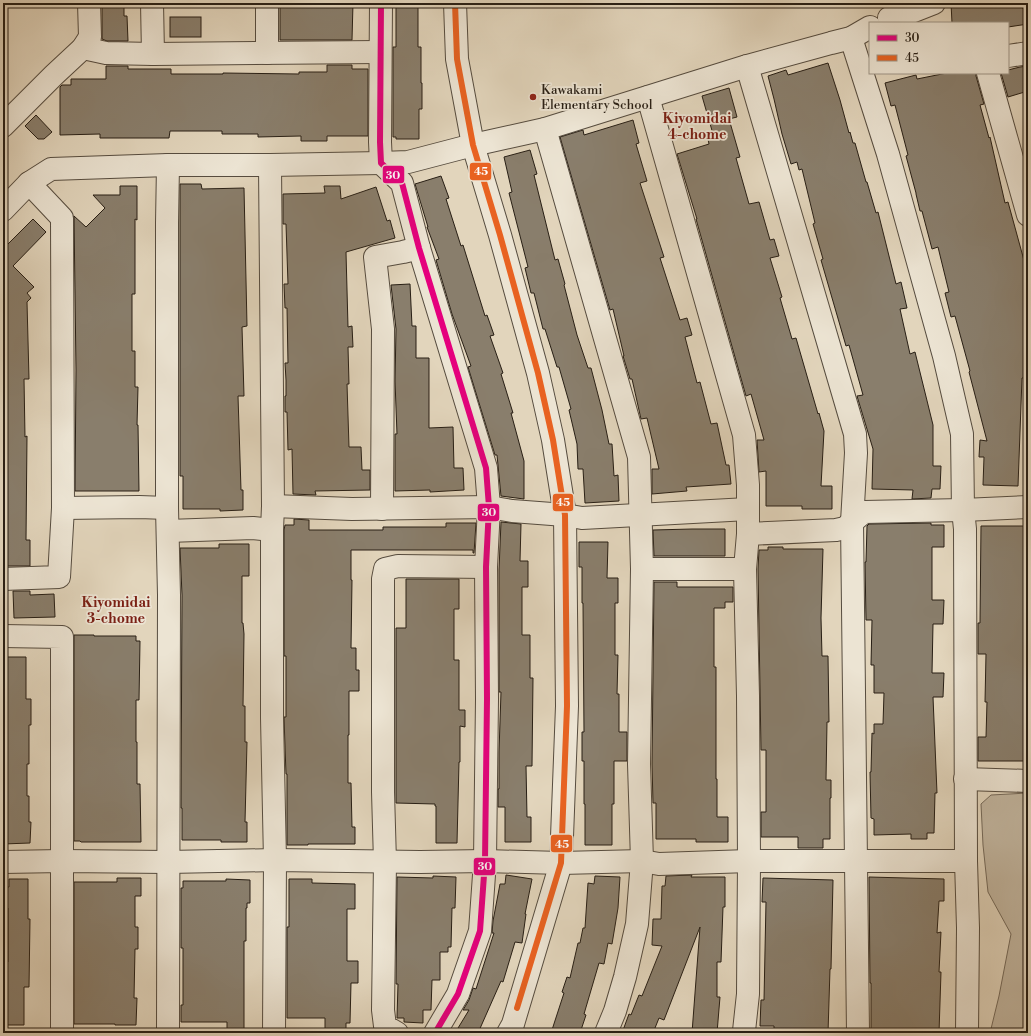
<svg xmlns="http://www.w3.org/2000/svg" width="1031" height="1036" font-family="'Libre Bodoni',serif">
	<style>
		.green { fill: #c2b6a0; stroke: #756a5a }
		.building { fill: #897e6c; stroke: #281f15 }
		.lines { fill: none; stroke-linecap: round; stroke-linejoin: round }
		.minor-casing { stroke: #564c3f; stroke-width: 24 }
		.minor { stroke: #ece4d3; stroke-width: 22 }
		.bus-1-casing { stroke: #ece4d3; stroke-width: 9 }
		.bus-2-casing { stroke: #ece4d3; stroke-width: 9 }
		.bus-1 { stroke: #e5007d; stroke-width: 6 }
		.bus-2 { stroke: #e86221; stroke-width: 6 }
		.poi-dot { fill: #8f2418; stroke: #ece4d3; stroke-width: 1.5 }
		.labels { text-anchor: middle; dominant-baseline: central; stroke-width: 3.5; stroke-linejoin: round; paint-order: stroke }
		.poi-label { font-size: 13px; fill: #281f15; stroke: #ece4d3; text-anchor: start }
		.neighbourhood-label { font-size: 14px; font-weight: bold; fill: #7a1f14; stroke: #ece4d3 }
		.line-badge { stroke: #ece4d3; stroke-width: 1.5 }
		.badge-label { font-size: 11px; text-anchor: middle; font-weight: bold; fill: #fff }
	</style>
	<rect width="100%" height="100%" fill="#e2d5bc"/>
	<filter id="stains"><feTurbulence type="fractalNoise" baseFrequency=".005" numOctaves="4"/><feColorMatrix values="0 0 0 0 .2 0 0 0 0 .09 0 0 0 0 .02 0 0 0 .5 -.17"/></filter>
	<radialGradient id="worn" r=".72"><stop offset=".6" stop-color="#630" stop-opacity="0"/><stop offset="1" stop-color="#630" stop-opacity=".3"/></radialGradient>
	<polygon class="green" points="1028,793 1028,1033 990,1033 999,996 1011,934 988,892 983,845 981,804 991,795"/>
	<g class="building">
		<polygon points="102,3 124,3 124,16 127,16 128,41 107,41 102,39"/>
		<polygon points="280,3 353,3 352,40 280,40"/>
		<polygon points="396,3 418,3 418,47 421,47 421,83 422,83 422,109 419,109 419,139 396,139 396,137 393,137 393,47 396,47"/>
		<polygon points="951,3 1007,3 1007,5 1022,3 1022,8 1028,8 1028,24 1008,27 1008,23 952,23"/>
		<rect x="170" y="17" width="31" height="20"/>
		<polygon points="828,63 840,100 849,133 850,132 853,143 855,143 866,182 867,182 876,213 878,212 896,284 901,282 907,308 900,309 910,354 915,352 933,425 933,466 941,466 940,489 932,489 931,498 912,499 913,490 872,489 873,449 857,396 863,395 849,345 846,346 821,260 823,259 813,224 815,223 802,169 799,170 797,162 791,164 782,134 774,99 768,76 786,70 788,75"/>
		<polygon points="106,66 128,66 128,69 171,69 171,74 223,74 223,73 299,74 299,72 327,72 327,65 352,65 352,69 368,69 368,136 327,136 327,141 301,141 301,136 258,137 258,134 222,134 222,131 170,131 169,138 100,138 100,134 60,135 60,87 62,85 71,85 71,79 106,79"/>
		<polygon points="1028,66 1028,91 1008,97 1001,73 1008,73 1008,70 1020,67"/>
		<polygon points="947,73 976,73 976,76 984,104 980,105 989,138 990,137 1005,203 1008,202 1028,275 1028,377 1022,378 1018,486 983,485 984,457 979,457 980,440 987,441 969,372 970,371 955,316 951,317 945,293 949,292 938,247 932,249 922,211 920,211 916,194 916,193 906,156 908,155 895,105 891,106 885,83 916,75 917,79"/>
		<polygon points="729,88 737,117 729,119 740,157 736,158 749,204 759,202 770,240 774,239 779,256 770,258 782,297 780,298 792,339 796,338 818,414 819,413 824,431 821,486 832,486 832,509 802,509 802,506 766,506 766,471 759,472 757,440 764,440 751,394 746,396 696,219 697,219 677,154 709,144 707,135 713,134 702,96"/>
		<polygon points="36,115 52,132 44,139 38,139 25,126"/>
		<polygon points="633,120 639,143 636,144 647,181 640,183 664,257 660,258 680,320 687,318 692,335 685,337 697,383 700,382 711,424 717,423 726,465 729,465 731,484 686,487 687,491 652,494 652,469 659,469 647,418 641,419 632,379 630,379 623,356 624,356 613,309 610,310 560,137 583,130 584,135"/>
		<polygon points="530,150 537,174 534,175 555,260 558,259 565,284 564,285 577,335 588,368 591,368 602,410 609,444 612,444 614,476 618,475 619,501 585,503 583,469 578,469 577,444 569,410 571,409 559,367 557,367 545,329 543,329 534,293 531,293 525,268 528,267 509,193 512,192 504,157"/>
		<polygon points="441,176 449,198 446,199 461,246 463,245 485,316 487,315 494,335 490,336 503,373 501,374 513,413 511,413 524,461 524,499 501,496 497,455 495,455 468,367 471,366 452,314 436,260 439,259 427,227 428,227 415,184"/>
		<polygon points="180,184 201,184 202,189 244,188 247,326 242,327 244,396 238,396 241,490 243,490 243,510 220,511 220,509 183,509 183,476 180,476"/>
		<polygon points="120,186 137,186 137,220 135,219 135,294 132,294 132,351 135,351 135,387 138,387 137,425 138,425 139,491 75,491 76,370 74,216 86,227 105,208 93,195 120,195"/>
		<polygon points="324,186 340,186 341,199 376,187 387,221 390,220 395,238 346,252 348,327 352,326 353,347 348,347 349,384 347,384 349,447 361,447 362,470 370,470 370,490 315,491 316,495 293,494 292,449 288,450 287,412 285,412 285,396 286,396 286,380 285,363 288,363 287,308 285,308 284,284 288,284 286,224 283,224 283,194 325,193"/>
		<polygon points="33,219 46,232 13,266 34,287 27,293 31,298 27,302 29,379 24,379 25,437 27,436 26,540 30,540 30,566 3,566 3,330 4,330 4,303 3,301 3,249"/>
		<polygon points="410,284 412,326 416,326 416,358 429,358 429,428 453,427 454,468 463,468 464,490 430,492 430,490 395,491 395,434 397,434 395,381 396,329 391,285"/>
		<polygon points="294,519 309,520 309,530 383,530 383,527 446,527 446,523 476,523 474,553 473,553 473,550 351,550 351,580 352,580 351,648 356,648 356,670 359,670 359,691 349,691 349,735 348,735 348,783 351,783 352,827 355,827 355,844 308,844 308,845 287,845 287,774 286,774 284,718 284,717 286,717 286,656 284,656 284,530 285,525 294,525"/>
		<polygon points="501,522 521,524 520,561 528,561 528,587 522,587 522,635 530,635 530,678 533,678 532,766 526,766 527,817 531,817 531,842 505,842 505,807 498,807 498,789 499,789 499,752 501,692 499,692 499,570"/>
		<polygon points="931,523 931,525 944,525 944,547 932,547 932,600 944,600 943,624 933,624 932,673 944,673 943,697 933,697 937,793 935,793 934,833 927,833 927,839 911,839 911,834 874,835 874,819 871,818 870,772 871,772 872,733 874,734 874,724 883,724 884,693 874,693 874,665 871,665 872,620 866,620 865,562 866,562 867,526 869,524"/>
		<polygon points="981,526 1028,526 1028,761 978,761 978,737 986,737 987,702 985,702 986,654 978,654 978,623 980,623"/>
		<polygon points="692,529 725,529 725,556 654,556 653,530"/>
		<polygon points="579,542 608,542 607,578 618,578 618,603 615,603 615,655 618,655 617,694 619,694 619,732 627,732 627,761 614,761 614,804 612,804 612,845 585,845 585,804 584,804 584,761 582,761 582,732 584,732 583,603 582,603 582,567 579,567"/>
		<polygon points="219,544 249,544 249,576 242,576 242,623 243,623 244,634 243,706 245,706 245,742 247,742 245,822 247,822 247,842 221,842 221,840 182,840 182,808 181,808 182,595 180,548 219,548"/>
		<polygon points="768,547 783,547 783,549 823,549 821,618 822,656 828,656 829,722 827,722 826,780 831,780 831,798 830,798 830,839 823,839 823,848 798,848 798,837 761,837 761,812 766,812 766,750 761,750 758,569 759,550 768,550"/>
		<polygon points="406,579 459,579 459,609 454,609 454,660 459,660 459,710 465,710 465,727 460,726 460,762 459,762 457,843 436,843 436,806 435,806 435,804 396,803 396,628 406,628"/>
		<polygon points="654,582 677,582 677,587 733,587 733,602 725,602 725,608 714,608 714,667 716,667 716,779 717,779 717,817 728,817 728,842 696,842 696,839 656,839 656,803 653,803 652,764"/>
		<polygon points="13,591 30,591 30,595 54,594 55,617 14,618"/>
		<polygon points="74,635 94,635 94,636 136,636 136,641 140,641 139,700 136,700 136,742 137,742 137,784 140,784 141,842 81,842 80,841 74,841"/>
		<polygon points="6,657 26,657 26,699 31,699 31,725 29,725 29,764 27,764 27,796 29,796 29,822 31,822 30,843 3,844 3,699 5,699"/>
		<polygon points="506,875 532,879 525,914 526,914 522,943 515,942 503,982 501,981 478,1033 455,1033 469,1010 463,1010 469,1000 473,988 476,989 494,933 492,933 493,921 500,884 505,884"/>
		<polygon points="692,875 691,877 725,877 725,907 723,907 721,962 717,962 717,997 720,997 717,1033 692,1033 700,927 664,1020 659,1018 653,1033 622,1033 629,1014 631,1015 639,995 642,996 662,946 652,945 653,919 661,919 662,886 665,886 666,876"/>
		<polygon points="433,876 456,877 455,908 452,908 451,947 448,947 448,952 440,952 440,980 432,980 431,1010 423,1010 423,1023 404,1022 404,1018 397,1018 398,984 396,984 397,877 433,878"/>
		<polygon points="595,876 620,877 618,908 612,944 608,943 604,964 599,963 584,1014 586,1015 580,1033 551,1033 564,993 562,992 567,977 570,978 578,943 580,943 583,928 585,928 588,883 594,884"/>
		<polygon points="869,877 944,879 944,901 939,901 937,933 941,932 939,972 941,972 939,1033 892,1033 892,1030 871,1030 871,983 870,983"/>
		<polygon points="117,878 141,878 141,896 135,896 135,927 138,927 138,949 135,949 134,998 137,998 136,1025 115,1025 115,1024 74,1024 74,882 117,882"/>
		<polygon points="763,878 833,880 831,969 830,969 828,1033 774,1033 774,1026 760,1026 761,1000 764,1000 766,902 762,902"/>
		<polygon points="9,879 28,879 28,919 30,919 29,987 24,987 24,1025 3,1025 3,997 6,997 6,962 8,962 8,908 5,908 5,887 9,887"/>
		<polygon points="226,879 250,880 250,903 247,903 247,908 246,908 246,941 244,941 244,1033 227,1033 227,1022 181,1022 181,1005 183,1005 183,948 181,948 181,888 183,888 183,881 226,881"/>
		<polygon points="289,879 312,879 312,883 355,884 355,909 347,909 347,961 358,961 358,983 351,983 350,1023 346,1023 346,1033 325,1033 325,1018 287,1018 287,927 289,927"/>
	</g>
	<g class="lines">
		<g class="minor-casing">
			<g id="minor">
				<polyline points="152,3 153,54"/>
				<polyline points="381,3 380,142 381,163 402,183 419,248 486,468 489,507 486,567 487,699 485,861 480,931 458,994 435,1033"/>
				<polyline points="455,3 457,59 473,145 500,235 538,373 553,440 565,515 567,706 561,863 513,1024 508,1033"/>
				<polyline points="889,18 901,16 934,3"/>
				<polyline points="851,38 888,154 944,356 962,434 963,510 965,529 966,861 968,928 967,1033"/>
				<polyline points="83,48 106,53 153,54 380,52"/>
				<polyline points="267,53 267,3"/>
				<polyline points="1008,56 1028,53"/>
				<polyline points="747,66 855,434 856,453 852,522 858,1033"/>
				<polyline points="988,73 1028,215"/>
				<polyline points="648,97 744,435 748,485 748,534 745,569 748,696 749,861 748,994 744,1031 743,1033"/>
				<polyline points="3,126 54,75 83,48 90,37 89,3"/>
				<polyline points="545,129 639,457 642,569 639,764 642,861 637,924 625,977 615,1011 606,1033"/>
				<polyline points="168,165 167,223 167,508 169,595 168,1033"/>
				<polyline points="270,165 273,506 272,530 272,718 275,860 274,1033"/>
				<polyline points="3,210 29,183 51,169 168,165 270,165 381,163 408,162 473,145 545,129 747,66 831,43 851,38 870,27"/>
				<polyline points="273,506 352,509 489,507 512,511 565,515 582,518 748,509"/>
				<polyline points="63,508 139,507 167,508"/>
				<polyline points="382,509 383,329 375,257 403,252 419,248"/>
				<polyline points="168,531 253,528 272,530"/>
				<polyline points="748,534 836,530 845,528 864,512 963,510 1028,507"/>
				<polyline points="642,569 745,569"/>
				<polyline points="3,579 59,577 63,508 62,218 29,183"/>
				<polyline points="3,636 62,637 62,1033"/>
				<polyline points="965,779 1028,781"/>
				<polyline points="3,862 62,861 168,862 275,860 420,862 485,861 561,863 642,861 659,864 749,861 966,861"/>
				<polyline points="397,1033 385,1026 383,1010 385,862 383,792 383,579 385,569 398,566 486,567"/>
			</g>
		</g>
		<use href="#minor" class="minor"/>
		<g class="bus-1-casing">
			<polyline id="bus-1" points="381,3 380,142 381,163 402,183 419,248 486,468 489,507 486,567 487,699 485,861 480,931 458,994 435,1033"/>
		</g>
		<g class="bus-2-casing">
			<polyline id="bus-2" points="455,3 457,59 473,145 500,235 538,373 553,440 565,515 567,706 561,863 517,1008"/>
		</g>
		<use href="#bus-1" class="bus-1"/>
		<use href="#bus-2" class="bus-2"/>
	</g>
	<circle class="poi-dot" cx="533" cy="97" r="4"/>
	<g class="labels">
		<g class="poi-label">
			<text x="541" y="90">Kawakami<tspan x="541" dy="15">Elementary School</tspan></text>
		</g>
		<g class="neighbourhood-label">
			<text x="697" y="119">Kiyomidai<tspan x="697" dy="16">4-chome</tspan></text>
			<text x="116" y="603">Kiyomidai<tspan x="116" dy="16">3-chome</tspan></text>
		</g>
	</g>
	<g class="line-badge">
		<rect x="469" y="162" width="23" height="19" rx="4" fill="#e86221"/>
		<rect x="382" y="165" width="23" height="19" rx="4" fill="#e5007d"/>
		<rect x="552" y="493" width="22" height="19" rx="4" fill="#e86221"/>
		<rect x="477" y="503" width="23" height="19" rx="4" fill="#e5007d"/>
		<rect x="550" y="834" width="23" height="19" rx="4" fill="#e86221"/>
		<rect x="473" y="857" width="23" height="19" rx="4" fill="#e5007d"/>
	</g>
	<g class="badge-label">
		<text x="481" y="175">45</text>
		<text x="393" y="179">30</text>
		<text x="563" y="506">45</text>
		<text x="489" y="516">30</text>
		<text x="562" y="848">45</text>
		<text x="485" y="870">30</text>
	</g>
	<rect width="1031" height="1036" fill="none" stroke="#e2d5bc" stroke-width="16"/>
	<rect x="4" y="4" width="1023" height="1028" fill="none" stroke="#281f15" stroke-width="2"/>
	<rect x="8" y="8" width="1015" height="1020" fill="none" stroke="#281f15"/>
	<rect x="869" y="22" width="140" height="52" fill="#ece4d3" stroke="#9e9587"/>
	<rect x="877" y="35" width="20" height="6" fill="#e5007d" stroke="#9e9587"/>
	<text x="905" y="42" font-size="12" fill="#281f15">30</text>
	<rect x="877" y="55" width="20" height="6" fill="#e86221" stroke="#9e9587"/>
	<text x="905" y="62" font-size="12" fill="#281f15">45</text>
	<rect width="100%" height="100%" filter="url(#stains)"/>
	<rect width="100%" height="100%" fill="url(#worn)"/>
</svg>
